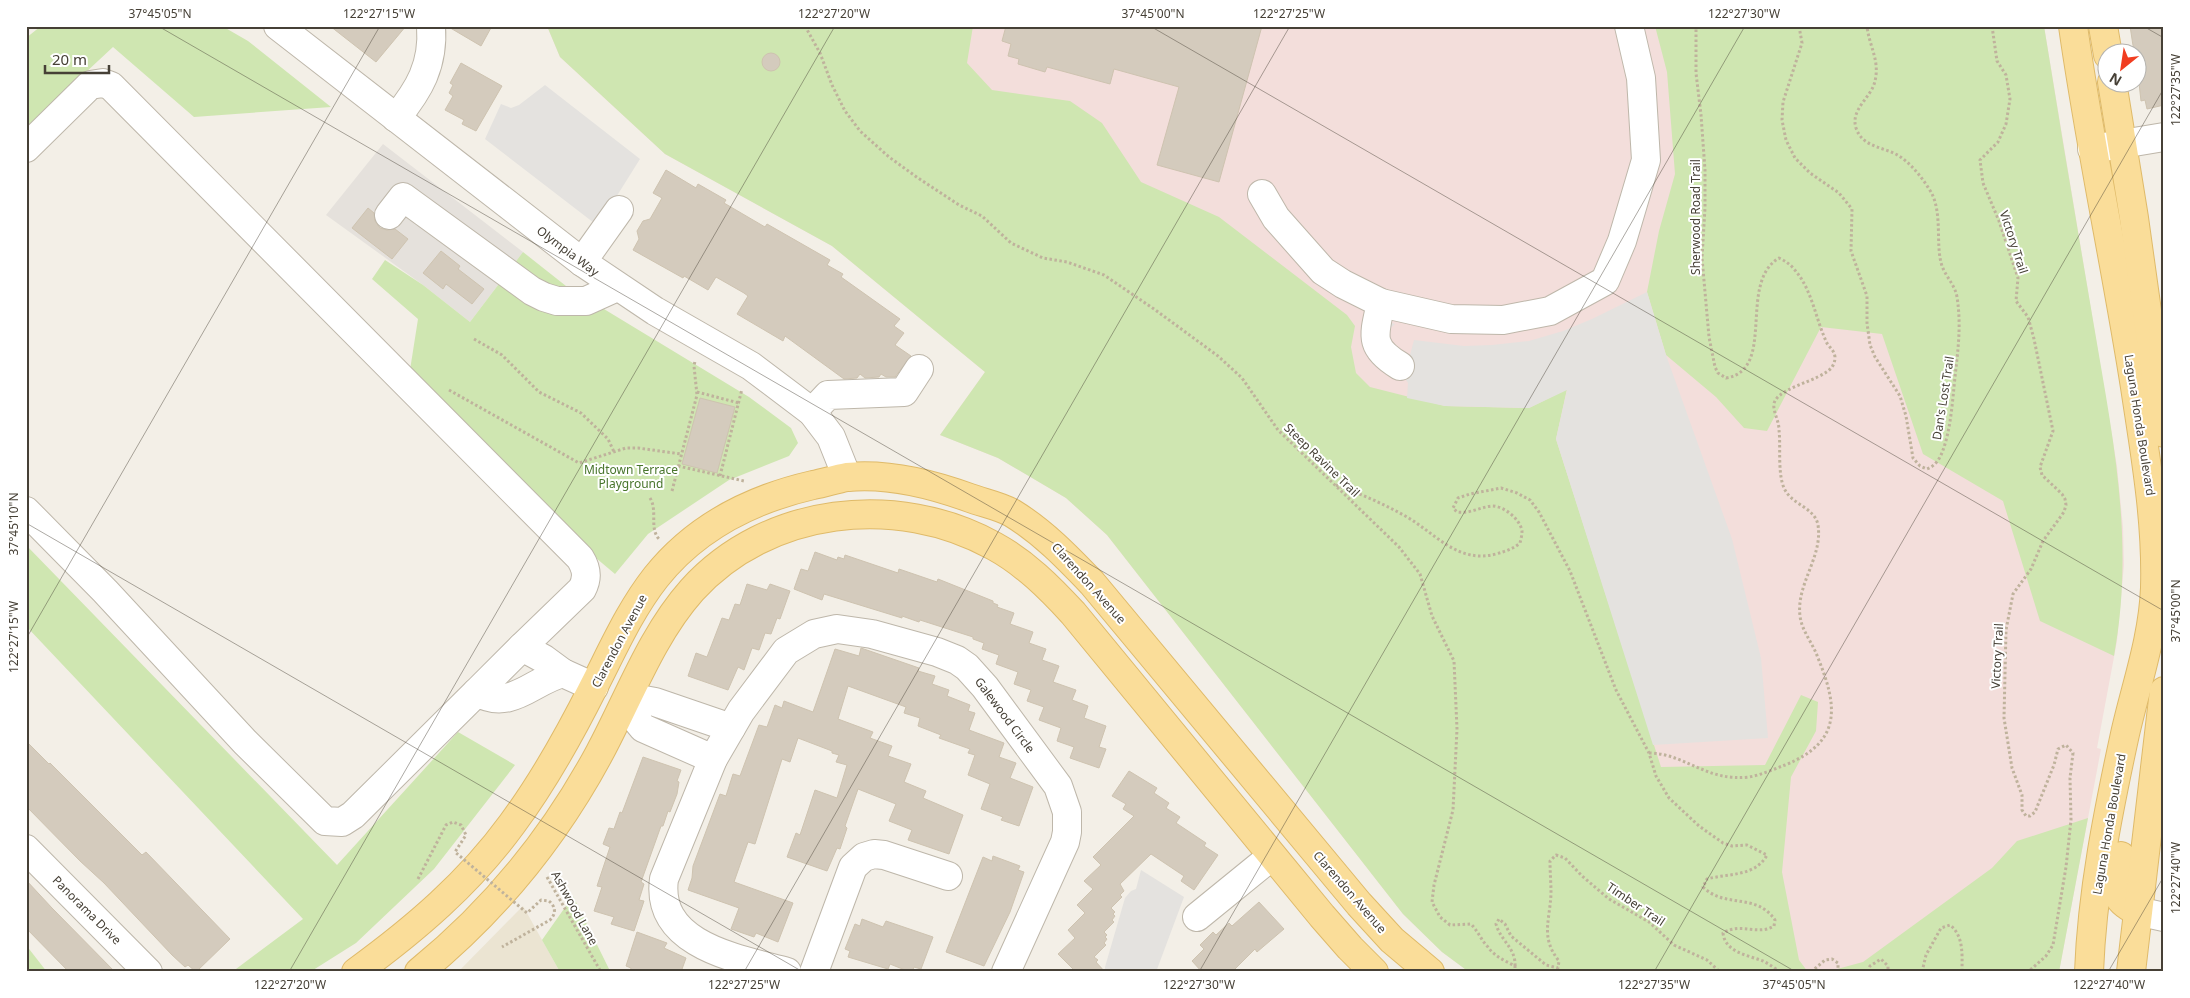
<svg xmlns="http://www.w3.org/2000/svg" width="2190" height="998" font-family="'Noto Sans',sans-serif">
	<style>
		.industrial { fill: #e5e1dc }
		.education { fill: #ebe4d2 }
		.medical { fill: #f3dedb }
		.green { fill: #cfe6b1 }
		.parking { fill: #e4e2df }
		.building { fill: #d4cbbd; stroke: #cec3b0 }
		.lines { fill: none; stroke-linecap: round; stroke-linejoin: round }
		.minor-casing { stroke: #beb7aa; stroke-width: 30 }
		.major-casing { stroke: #dfba69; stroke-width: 30 }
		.path { stroke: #bfb29c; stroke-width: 3; stroke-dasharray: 2.5 2.5; stroke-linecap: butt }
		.minor { stroke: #fff; stroke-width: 28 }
		.major { stroke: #fadd99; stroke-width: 28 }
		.path-bridge { stroke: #bfb29c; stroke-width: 3; stroke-dasharray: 2.5 2.5; stroke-linecap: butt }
		.ticks { fill: none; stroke: #464036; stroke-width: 1; stroke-opacity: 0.45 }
		.labels { text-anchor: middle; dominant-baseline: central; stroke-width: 4; stroke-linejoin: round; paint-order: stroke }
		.street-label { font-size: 12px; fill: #464036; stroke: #fff }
		.park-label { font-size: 12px; fill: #48752c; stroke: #fff }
		.neatline { fill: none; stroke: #464036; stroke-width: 2 }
		.ticks-label { font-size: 12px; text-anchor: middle; fill: #464036 }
	</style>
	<rect width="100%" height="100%" fill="#f3efe7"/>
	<polygon class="industrial" points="383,144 523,252 470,322 423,285 326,215"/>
	<polygon class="education" points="523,906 560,972 458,972 516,913"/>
	<polygon class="medical" points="547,26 2044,26 2117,466 2123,527 2124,565 2117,641 2097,748 2101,749 2059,972 1469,972 1442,952 1403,914 1107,535 1066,498 998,458 940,435 985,372 832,246 665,154 560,57"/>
	<g class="green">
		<polygon points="41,26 222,26 248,41 331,107 194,117 113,47 26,128 26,38"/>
		<polygon points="547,26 973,26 967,63 992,90 1070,101 1102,123 1141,182 1219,217 1347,315 1355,326 1351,347 1356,373 1370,387 1445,406 1529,408 1567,389 1556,439 1661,767 1765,765 1801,695 1818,702 1816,731 1791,777 1782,872 1799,960 1808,972 1469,972 1442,952 1403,914 1107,535 1066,498 998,458 940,435 985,372 832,246 665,154 560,57"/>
		<path d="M1655 26H2044C2060 126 2077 226 2094 326 2113 439 2135 541 2114 656L2040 621 2003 501 1923 454 1882 334 1821 327 1767 431 1744 428 1716 397 1666 355 1647 292 1659 231 1675 174 1667 72Z"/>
		<polygon points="523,252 566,286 749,397 791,428 798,443 789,456 729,480 648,534 615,574 596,558 410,370 418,319 372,279 385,260 423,285 470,322"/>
		<polygon points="26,545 337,865 458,732 515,765 434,869 356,943 310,972 232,972 303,919 26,626"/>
		<polygon points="2088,818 2059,972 1826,972 1863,962 1992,868 2017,841"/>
		<polygon points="573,896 610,971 611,972 560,972 542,940"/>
		<polygon points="26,945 47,972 26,972"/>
	</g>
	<g class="parking">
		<polygon points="545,85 640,159 598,226 485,139 501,104 511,108 519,105"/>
		<polygon points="1647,292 1666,355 1732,539 1761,658 1768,738 1653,745 1556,439 1567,390 1529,408 1445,406 1407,398 1408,383 1406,380 1386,374 1373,364 1365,350 1362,339 1366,316 1395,324 1387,331 1385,338 1405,356 1410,355 1414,340 1464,346 1492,345 1529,341 1563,331 1592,319"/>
		<polygon points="1141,870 1184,897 1156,972 1105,972 1105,967 1125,898 1131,891 1136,889"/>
	</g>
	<g class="building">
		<polygon points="330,26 406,26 376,62"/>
		<polygon points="447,26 492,26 481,46"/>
		<polygon points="1006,26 1262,26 1219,182 1157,165 1179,87 1114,69 1110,84 1047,67 1045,72 1018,64 1019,59 1008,56 1011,44 1002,41"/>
		<polygon points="2130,26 2164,26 2164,105 2147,109 2145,100 2141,101 2138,74 2138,52 2134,52"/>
		<circle cx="771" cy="62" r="9"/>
		<polygon points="461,63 502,86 476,131 462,124 464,120 445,110 453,96 449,93 453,85 450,83"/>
		<polygon points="666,170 696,188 698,184 726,200 724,203 765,227 767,224 830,260 827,265 843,274 841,277 900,319 894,326 904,333 895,345 911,356 895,377 886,377 881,374 879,377 865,378 860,374 857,378 844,379 785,336 783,341 737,314 748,296 744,293 716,277 708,290 684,276 683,278 633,250 639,239 637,231 643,221 650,219 662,198 653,193"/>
		<polygon points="368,208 374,213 375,221 380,228 387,230 395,229 408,239 392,259 352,228"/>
		<polygon points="441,251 460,266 458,269 484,289 472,304 446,284 443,289 423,273"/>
		<polygon points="700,398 735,407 717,473 682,464"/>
		<polygon points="815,552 837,560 838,557 844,559 845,555 898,573 899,569 937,582 938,579 993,601 993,603 998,605 997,607 1014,613 1010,624 1033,632 1029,643 1046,649 1042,660 1059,666 1053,682 1076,690 1072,700 1088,706 1084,718 1106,726 1099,747 1106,749 1099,768 1070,758 1074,747 1057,741 1061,728 1039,720 1044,707 1027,701 1031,690 1014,684 1018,672 996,664 999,655 982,649 984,643 973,639 973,637 920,620 919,622 902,616 902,618 824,594 822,600 794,589 801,569 808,571"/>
		<polygon points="747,584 767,590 770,584 790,591 780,619 777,618 771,634 765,633 759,650 752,648 744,670 738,667 728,690 688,676 696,653 707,657 722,618 729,620 735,604 740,605"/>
		<polygon points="861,648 919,668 918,671 935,676 932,684 949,690 947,696 970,705 968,711 975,713 969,730 1004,743 999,757 1016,763 1010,778 1033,787 1019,826 1001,820 1003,817 981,809 990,784 968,775 975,755 968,753 970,749 939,738 941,735 918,726 920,718 904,713 906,707 848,686 838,719 873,732 870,738 892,746 888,756 911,764 904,782 926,791 923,798 963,815 949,854 908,840 912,830 889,821 896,804 858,789 845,826 847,828 840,849 837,848 827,871 787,857 796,833 800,835 815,790 837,798 847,765 836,762 839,755 832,753 832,751 798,738 790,762 782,759 755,844 748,842 734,882 793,903 778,942 756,933 754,937 731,929 739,908 688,890 692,878 693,866 720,794 726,796 733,774 740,776 759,725 767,727 775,705 782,708 784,701 813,712 835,649 859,656"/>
		<polygon points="26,741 49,764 50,763 142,855 146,852 230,939 196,972 188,965 185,967 172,955 104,883 80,861 26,806"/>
		<polygon points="643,757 681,770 677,781 679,782 677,794 670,812 668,811 663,826 661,826 641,882 644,884 639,900 644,901 634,931 611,924 614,917 594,911 602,887 597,886 610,847 603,844 609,828 614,829 620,812 622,813"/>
		<polygon points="1129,771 1157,788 1154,793 1169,803 1166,808 1180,817 1176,823 1206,843 1204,846 1218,855 1194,890 1181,881 1184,876 1151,854 1120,884 1124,891 1120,895 1122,897 1111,908 1115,912 1113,914 1115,916 1112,920 1114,922 1104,932 1107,935 1105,937 1107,939 1104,943 1106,945 1094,957 1098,960 1096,962 1105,972 1076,972 1058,954 1075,938 1068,930 1085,913 1077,905 1093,889 1084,881 1101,865 1093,857 1134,816 1123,809 1126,804 1112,796"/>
		<polygon points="993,856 1020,866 1018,870 1024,872 1010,912 984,966 946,952 983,857 992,861"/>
		<polygon points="26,880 52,908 115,972 69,972 26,928"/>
		<polygon points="1259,902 1284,929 1257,952 1255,949 1232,972 1202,972 1192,961 1204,949 1200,945 1213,932 1216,935 1229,923 1232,926"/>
		<polygon points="862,919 883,927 886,921 933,937 921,969 914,967 912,972 910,972 890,964 888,969 848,957 850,951 845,949 855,924 860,926"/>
		<polygon points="637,932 667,943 664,948 686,958 681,972 630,972 631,968 626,966"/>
	</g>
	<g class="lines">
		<g class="minor-casing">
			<g id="minor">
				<polyline points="278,26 582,262 655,311 751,366 812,412 831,437 847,477"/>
				<path d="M396 118C419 90 434 65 431 26"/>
				<path d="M26 148 90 85 103 83 111 86 580 558C587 569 588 578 582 589L522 647 544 659 563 673 594 687"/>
				<polyline points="2092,149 2164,137"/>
				<polyline points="1262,194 1276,218 1323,271 1343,284 1381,303 1451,319 1503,320 1550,311 1605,281 1622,241 1646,160 1641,78 1629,26"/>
				<polyline points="389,215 403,197 532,291 544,297 557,301 586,301 617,287"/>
				<polyline points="582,262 619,210"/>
				<path d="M1381 303C1374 335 1368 347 1400 366"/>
				<polyline points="812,412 828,395 904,392 919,369"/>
				<path d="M26 511 105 591 245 742 325 821 342 822 353 815 477 692C511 712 533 680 563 673"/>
				<polyline points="477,692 522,647"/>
				<polyline points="713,759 643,728 634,717 628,697 655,702 731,728"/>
				<polyline points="26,849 148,972"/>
				<polyline points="2137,911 2164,917"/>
				<polyline points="1197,917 1272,856"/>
				<path d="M787 972C740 959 655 946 664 879L713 759 741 711 786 651 814 634 837 629 872 634 937 652 957 660 967 667 985 687 1058 786 1067 812V832L1065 842 1006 972"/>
				<polyline points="814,972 853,867 864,857 874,854 884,855 948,876"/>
			</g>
		</g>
		<g class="major-casing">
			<g id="major">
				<path d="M2073 26C2090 147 2116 266 2135 387 2145 454 2157 520 2155 588 2153 639 2136 685 2125 734 2108 812 2092 892 2089 972"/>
				<polyline points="2103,26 2108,55"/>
				<polyline points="2112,82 2134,218 2164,433"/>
				<path d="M2121 856C2117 884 2107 897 2137 911"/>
				<path d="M356 972C415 929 469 883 512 824 544 781 570 734 594 686 613 649 630 610 656 577 696 527 752 499 813 485 824 483 836 479 847 477 888 473 932 484 970 498 984 503 1000 506 1012 513 1043 532 1067 557 1092 583L1359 904 1392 940 1430 972"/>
				<path d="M419 972C494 911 555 836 600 752 629 698 651 636 692 590 767 507 897 492 994 546 1025 563 1049 587 1073 613L1322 916 1350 948 1374 972"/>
				<polyline points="2131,972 2164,691"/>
			</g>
		</g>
		<g class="path">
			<path d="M805 26 820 53 832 85 845 111 860 131 889 157 918 178 959 205 982 216 1011 243 1043 258 1067 262 1104 275 1154 309 1218 356 1242 378 1278 430 1399 547 1420 574 1432 616 1454 661 1457 729 1453 810 1434 885 1432 902 1440 917 1450 925 1471 924C1478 931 1481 940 1488 947 1494 956 1505 961 1515 966V972"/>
			<path d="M1799 26 1802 43 1783 102 1782 120 1786 140 1795 158 1810 173 1839 193 1852 209 1851 251 1867 296V323L1870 345 1875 357 1900 396 1906 416 1913 458 1920 466 1927 469C1935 466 1940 459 1943 450 1950 431 1952 407 1954 387 1957 355 1962 329 1957 297 1955 285 1946 277 1942 266 1935 245 1943 214 1931 192 1923 179 1914 167 1902 158 1886 146 1863 149 1856 128 1850 109 1872 97 1875 81 1880 60 1869 46 1867 26"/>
			<polyline points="1992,26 1997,61 2006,75 2010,99 2006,124 1998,142 1980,160 1983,183 1999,221 2018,278 2016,301 2028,317 2034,339 2053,431 2040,467 2042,475 2062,494 2065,499 2066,505 2064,512 2043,541 2031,569 2013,594 2006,630 2004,718 2012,768 2022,795 2022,810 2026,816 2030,816 2035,812 2054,765 2058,749 2066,745 2073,753 2070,778 2071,820 2066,867 2053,945 2046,956 2028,972"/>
			<polyline points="474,339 502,355 539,392 581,413 608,439 614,452"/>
			<polyline points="449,390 579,463 626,448 638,448 681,454"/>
			<polyline points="697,392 739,403"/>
			<polyline points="678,466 744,481"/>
			<polyline points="720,476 742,389"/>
			<path d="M1336 485C1361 494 1384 504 1407 517 1436 534 1458 564 1496 554 1506 551 1513 549 1520 543 1521 539 1522 535 1522 531 1520 519 1504 506 1492 506 1480 507 1470 514 1457 512L1453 508 1458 498 1470 494 1501 488 1517 493 1530 500 1539 512 1570 571 1616 690 1649 753 1656 776 1669 798 1699 826 1723 843 1732 846 1747 845 1767 855C1755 877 1729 873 1707 879L1703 887C1725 909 1756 892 1775 920L1774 926C1758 936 1741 922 1723 933 1725 952 1747 955 1763 961 1769 964 1775 968 1780 972"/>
			<polyline points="672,491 697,395 694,366 695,361"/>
			<path d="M650 498C658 511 649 528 659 539"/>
			<path d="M1649 753C1687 754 1706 782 1749 777 1761 775 1774 769 1785 765 1842 742 1838 707 1818 658 1813 643 1802 632 1800 616 1796 584 1823 557 1818 525 1815 508 1793 505 1785 490 1777 475 1781 447 1779 430 1779 422 1775 416 1774 408 1770 388 1821 382 1832 367 1834 364 1835 361 1835 357 1834 349 1828 347 1826 341 1815 317 1812 289 1794 269 1790 264 1785 261 1779 258 1737 283 1777 370 1726 378L1718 373 1715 367 1709 337 1702 258 1705 208V170L1701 115 1696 73V26"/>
			<polyline points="547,877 601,972"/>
			<path d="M1515 966C1516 948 1500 940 1496 924L1499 919 1505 924 1511 936 1546 965 1558 968 1559 961C1540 937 1550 921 1551 893 1551 883 1550 872 1550 861L1556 855 1565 858 1582 876 1609 899 1649 922 1674 945 1707 960 1720 972"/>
			<polyline points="1811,972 1825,960 1832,959 1838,963 1838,972"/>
			<polyline points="1868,972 1870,966 1881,959 1888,966 1888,972"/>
			<path d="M1922 972 1926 955 1941 928 1950 925C1964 936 1962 955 1962 972"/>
		</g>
		<use href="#minor" class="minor"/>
		<use href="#major" class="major"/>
		<path class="path-bridge" d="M418 879 446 825 453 822 461 825 466 835 455 852 527 913 541 900 549 901C555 906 557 913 550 920L502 947"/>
	</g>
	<path class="ticks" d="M158 26 1796 972M1150 26 2164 611M2143 26 2164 38M26 523 803 972M26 639 380 26M289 972 835 26M744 972 1290 26M1199 972 1745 26M1654 972 2164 88M2108 972 2164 876"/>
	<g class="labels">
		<g class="street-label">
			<text transform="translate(1695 217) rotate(-90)">Sherwood Road Trail</text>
			<text transform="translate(2014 242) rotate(72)">Victory Trail</text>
			<text transform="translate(568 251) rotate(37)">Olympia Way</text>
			<text transform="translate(1943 398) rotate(-81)">Dan's Lost Trail</text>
			<text transform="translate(2140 425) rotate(81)">Laguna Honda Boulevard</text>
			<text transform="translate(1322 460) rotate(44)">Steep Ravine Trail</text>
			<text transform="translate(1089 583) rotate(48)">Clarendon Avenue</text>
			<text transform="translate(619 641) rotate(-62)">Clarendon Avenue</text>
			<text transform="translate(1997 656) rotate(-87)">Victory Trail</text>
			<text transform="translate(1005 715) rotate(53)">Galewood Circle</text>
			<text transform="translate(2109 824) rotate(-80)">Laguna Honda Boulevard</text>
			<text transform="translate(1350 892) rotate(49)">Clarendon Avenue</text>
			<text transform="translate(1636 904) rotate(34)">Timber Trail</text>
			<text transform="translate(575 908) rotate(61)">Ashwood Lane</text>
			<text transform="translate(87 910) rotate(45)">Panorama Drive</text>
		</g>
		<g class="park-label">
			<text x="631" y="469">Midtown Terrace<tspan x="631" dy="14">Playground</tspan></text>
		</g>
	</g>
	<rect width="2190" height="998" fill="none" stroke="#ffffff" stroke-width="55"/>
	<g transform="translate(2122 68) rotate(210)"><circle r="24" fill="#ffffff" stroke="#b5b3af"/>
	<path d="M0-4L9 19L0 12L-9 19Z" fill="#f13d20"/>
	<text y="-8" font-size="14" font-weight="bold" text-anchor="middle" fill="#464036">N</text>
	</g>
	<path d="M45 65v8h64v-8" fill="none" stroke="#464036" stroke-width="2.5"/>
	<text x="52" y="65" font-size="15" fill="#464036" stroke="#ffffff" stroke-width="4" paint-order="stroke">20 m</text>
	<rect x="28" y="28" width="2134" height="942" class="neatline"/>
	<g class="ticks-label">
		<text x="160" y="18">37°45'05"N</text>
		<text x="379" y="18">122°27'15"W</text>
		<text x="834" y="18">122°27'20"W</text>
		<text x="1153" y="18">37°45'00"N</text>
		<text x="1289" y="18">122°27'25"W</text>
		<text x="1744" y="18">122°27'30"W</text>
		<text transform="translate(2176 90) rotate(-90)" y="4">122°27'35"W</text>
		<text transform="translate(14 524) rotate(-90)" y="4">37°45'10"N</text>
		<text transform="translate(2176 611) rotate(-90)" y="4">37°45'00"N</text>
		<text transform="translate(14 637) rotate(-90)" y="4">122°27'15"W</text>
		<text transform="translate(2176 878) rotate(-90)" y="4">122°27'40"W</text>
		<text x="290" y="989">122°27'20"W</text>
		<text x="744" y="989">122°27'25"W</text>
		<text x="1199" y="989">122°27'30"W</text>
		<text x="1654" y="989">122°27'35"W</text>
		<text x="1794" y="989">37°45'05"N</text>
		<text x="2109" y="989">122°27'40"W</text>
	</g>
</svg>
